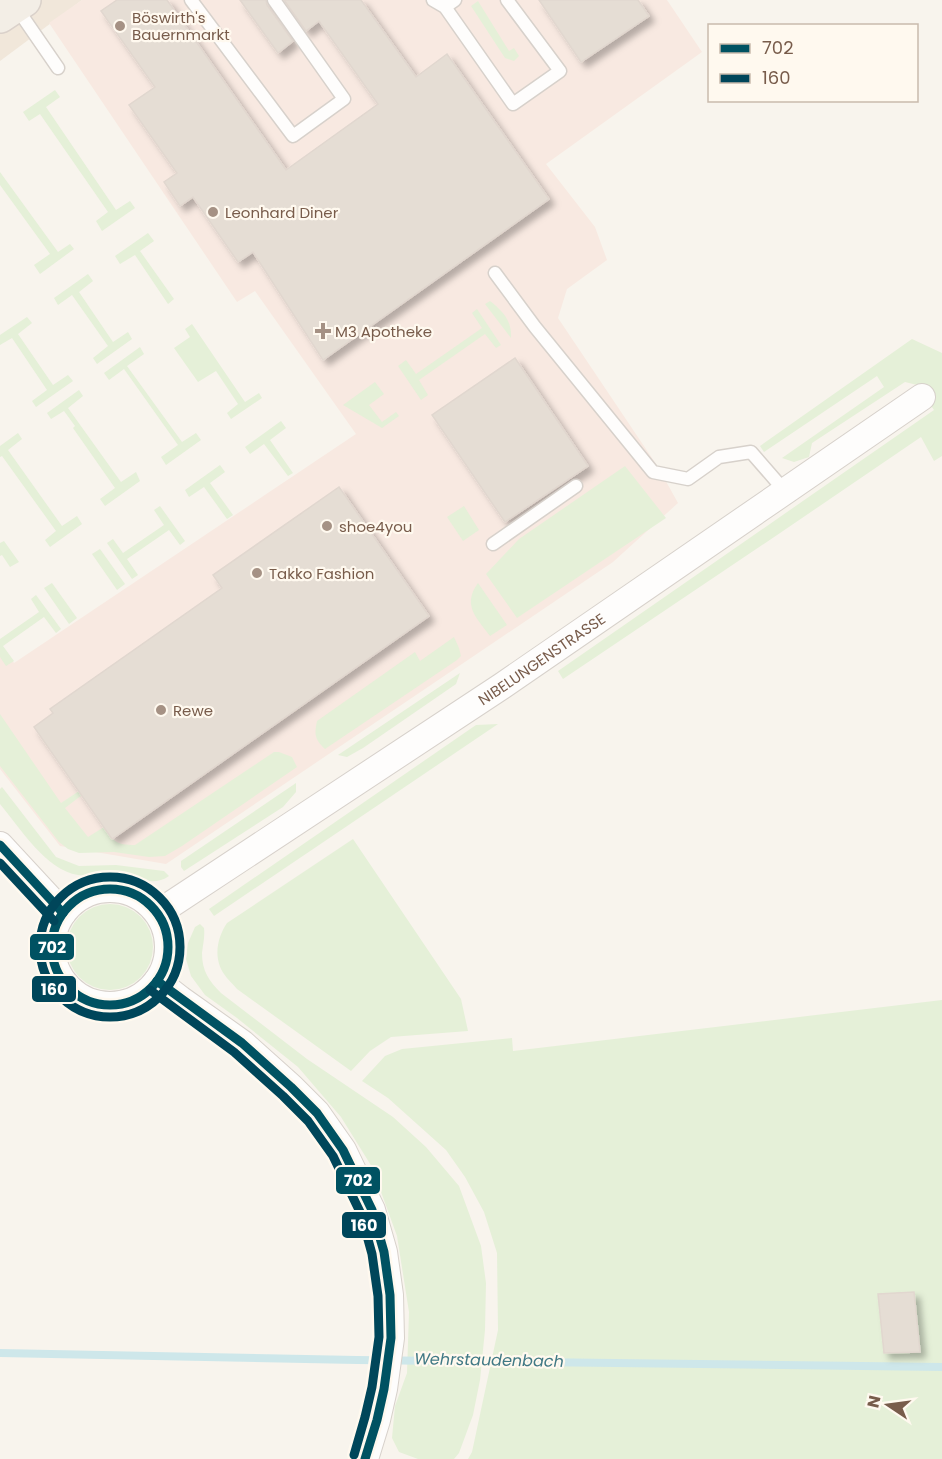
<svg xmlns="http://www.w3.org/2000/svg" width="942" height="1459" font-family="Poppins,sans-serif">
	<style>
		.residential { fill: #f1e7da }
		.commercial { fill: #f8e9e1 }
		.green { fill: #e5f0d8 }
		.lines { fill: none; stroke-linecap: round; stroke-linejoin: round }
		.stream { stroke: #cee7ea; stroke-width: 8 }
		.building { fill: #e5ddd4; stroke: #e1d7cf; stroke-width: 1.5; filter: url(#shadow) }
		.lane-casing { stroke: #d7d1cb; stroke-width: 15 }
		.street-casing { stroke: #d7d1cb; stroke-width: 28 }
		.primary-casing { stroke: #dad1ca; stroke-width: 36 }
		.lane { stroke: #fefdfc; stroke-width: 12 }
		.street { stroke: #fefdfc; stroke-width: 26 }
		.primary { stroke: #f3eee6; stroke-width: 33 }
		.bus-1-casing { stroke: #fff9ef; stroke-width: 14 }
		.bus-2-casing { stroke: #fff9ef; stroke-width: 14 }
		.bus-1 { stroke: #005262; stroke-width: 9 }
		.bus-2 { stroke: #00465a; stroke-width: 9 }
		.poi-dot { fill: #a59184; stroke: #fff9ef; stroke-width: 2 }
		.labels { text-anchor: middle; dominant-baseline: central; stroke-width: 4.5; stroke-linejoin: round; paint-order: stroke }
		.poi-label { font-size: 15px; fill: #785c4b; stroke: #fff9ef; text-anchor: start }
		.street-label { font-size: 15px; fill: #785c4b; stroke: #fff9ef }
		.water-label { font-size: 16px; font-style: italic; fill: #417985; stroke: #fff9ef }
		.line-badge { stroke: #fff9ef; stroke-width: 2 }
		.badge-label { font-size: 16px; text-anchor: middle; font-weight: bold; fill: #fff }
	</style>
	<defs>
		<filter id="shadow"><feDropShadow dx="5.5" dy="5.5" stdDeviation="3" flood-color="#0004"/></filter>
	</defs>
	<rect width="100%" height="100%" fill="#f8f4ed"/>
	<polygon class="residential" points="0,0 82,0 0,61"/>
	<polygon class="commercial" points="82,0 667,0 702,52 546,164 595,227 607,260 567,289 558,318 658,467 678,503 613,562 166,864 60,846 0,769 0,643 14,663 356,434 255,291 237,302 49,23"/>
	<g class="green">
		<polygon points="478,1 509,51 514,48 519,56 514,61 505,58 471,6"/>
		<polygon points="55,90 60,97 46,107 116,210 130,201 135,208 102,231 96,221 108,212 40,114 29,121 23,112"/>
		<polygon points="0,172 58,252 70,244 74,249 40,274 34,265 50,254 0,185"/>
		<polygon points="148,233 154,241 140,251 174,299 168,304 135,255 120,264 115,256"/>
		<polygon points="88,274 93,281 79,292 113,342 128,332 132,339 97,364 93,358 108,346 72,295 58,305 54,298"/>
		<path d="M490 301C503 311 512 321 511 338L485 304Z"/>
		<polygon points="477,309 501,345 496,348 485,334 419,380 428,395 421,400 398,366 406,360 416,374 482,328 472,313"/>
		<polygon points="27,317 32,323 18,334 53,385 68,375 73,381 36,407 32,401 47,390 12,338 0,345 0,335"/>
		<polygon points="192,324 245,402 259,393 262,398 231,419 227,413 238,404 216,371 198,382 174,348 190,337 185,329"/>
		<polygon points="912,339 942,353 942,456 934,461 921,437 783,531 563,679 558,671 934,410 917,385 905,382 812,443 809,457 794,462 782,458 884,387 877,376 764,452 760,446"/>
		<polygon points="140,347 144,354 127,366 182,442 196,433 201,440 166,465 161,457 178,445 124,369 109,380 104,373"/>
		<polygon points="375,382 384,394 369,405 382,422 396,412 399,416 382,428 343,405"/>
		<polygon points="79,390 83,396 68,408 121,482 136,472 140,481 105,506 100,499 115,488 73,428 75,426 64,411 51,419 47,413"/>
		<polygon points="281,421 286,428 270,440 293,473 288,476 264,444 250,454 245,447"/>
		<polygon points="18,433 22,439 8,450 62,526 77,516 82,524 50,547 45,540 56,531 2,456 0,457 0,446"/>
		<polygon points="220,465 225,472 210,483 233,515 227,519 204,487 189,497 185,490"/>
		<polygon points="625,466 666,518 517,618 486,574 519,539"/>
		<polygon points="160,506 185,541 180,545 169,530 127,559 138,575 132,579 107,543 113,539 123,553 164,525 154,510"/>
		<polygon points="464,506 479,530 463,541 447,517"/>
		<polygon points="4,541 19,562 10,567 2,555 0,556 0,543"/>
		<polygon points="100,549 125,584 117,590 92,554"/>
		<polygon points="52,583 77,618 69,624 44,588"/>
		<path d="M478 583 507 625 490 636C476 617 462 605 478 583Z"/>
		<polygon points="36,595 61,629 56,633 44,617 3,646 14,661 6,666 0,657 0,639 39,612 31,599"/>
		<path d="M454 637 459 648 461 656 457 660 325 749C315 739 314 735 317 721L415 652 420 661Z"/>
		<polygon points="460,673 456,684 363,748 347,757 338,755"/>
		<path d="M0 714 61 803 79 791 82 795 65 808 88 837 104 827C113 841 116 845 135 845L274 752H279L292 757 297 767 182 846 165 856 149 857 114 852 79 853 68 849 59 842 0 766Z"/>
		<polygon points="498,724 214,916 209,909 476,725"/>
		<polygon points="296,783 296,792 283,807 184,871 181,867 181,861"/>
		<path d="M2 787 56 857 79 866 116 865 164 871 169 876C156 886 140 879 124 877 120 876 115 875 111 875 100 874 89 877 78 875 46 870 20 828 0 804V789Z"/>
		<path d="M353 839 461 999 468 1031 391 1037 370 1051 351 1071 237 989C233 984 227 979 224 974 213 958 217 938 227 923Z"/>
		<circle cx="110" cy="947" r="43"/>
		<path d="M200 924 204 928C205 937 203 944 202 953 202 971 209 981 221 993L307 1059 393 1117 426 1147 459 1186 481 1246 486 1283 485 1330 480 1380 473 1415 459 1453 454 1459H418L399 1452 392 1438 395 1406 407 1373 409 1312 397 1236 372 1167 341 1117 298 1067 237 1018 205 995 191 976 186 959 188 943 195 927Z"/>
		<polygon points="942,1000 942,1459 468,1459 472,1452 498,1330 497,1253 484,1212 465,1177 446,1150 388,1098 362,1081 385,1056 402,1049 512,1038 513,1051"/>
	</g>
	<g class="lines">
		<polyline class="stream" points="0,1353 357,1360 942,1367"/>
	</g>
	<g class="building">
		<polygon points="117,0 167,0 286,170 378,104 319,21 306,31 284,0 361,0 416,77 447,54 549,199 323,360 253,252 238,262 193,197 180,206 164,182 177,173 129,105 155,87 101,11"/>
		<polygon points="240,0 266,0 267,5 293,41 278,53"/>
		<polygon points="539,0 638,0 649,16 581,62"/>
		<polygon points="515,358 588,466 505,522 432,415"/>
		<polygon points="339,487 429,616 112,839 34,727 53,713 50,709 222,588 213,575"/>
		<polygon points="914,1292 920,1352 884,1353 878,1294"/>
	</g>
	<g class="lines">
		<g class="lane-casing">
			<g id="lane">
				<polyline points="191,0 293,136 344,99 274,0"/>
				<polyline points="433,0 445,7 513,104 560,71 507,0"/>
				<polyline points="16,7 58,68"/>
				<polyline points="445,7 455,0"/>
				<polyline points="495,273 535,327 653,472 688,479 719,457 751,452 784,490"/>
				<polyline points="493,544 576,486"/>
			</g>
		</g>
		<g class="street-casing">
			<g id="street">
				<polyline points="0,845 63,913"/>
				<circle cx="110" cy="947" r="58"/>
				<path id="s1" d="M158 913 502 686 922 397"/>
				<polyline points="157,981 180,999 242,1043 291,1087 317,1113 343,1150 372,1210 384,1252 390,1295 391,1338 384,1389 377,1420 365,1459"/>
			</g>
		</g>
		<g class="primary-casing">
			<polyline id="primary" points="0,16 24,0"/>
		</g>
		<use href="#lane" class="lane"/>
		<use href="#street" class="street"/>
		<use href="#primary" class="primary"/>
		<g class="bus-1-casing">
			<g id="bus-1">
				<polyline points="0,845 63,913"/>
				<circle cx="110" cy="947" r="58"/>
				<polyline points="157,981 242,1043 291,1087 317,1113 343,1150 372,1210 384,1252 390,1295 391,1338 384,1389 377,1420 365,1459"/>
			</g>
		</g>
		<g class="bus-2-casing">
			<g id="bus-2">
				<polyline points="0,863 54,921"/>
				<circle cx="110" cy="947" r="70"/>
				<polyline points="150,990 234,1052 283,1096 308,1121 333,1156 361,1214 372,1254 378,1296 379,1337 372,1387 365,1417 354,1455"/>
			</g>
		</g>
		<use href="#bus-1" class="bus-1"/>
		<use href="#bus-2" class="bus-2"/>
	</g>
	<g class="poi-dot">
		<circle cx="120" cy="26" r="6"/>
		<circle cx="213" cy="212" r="6"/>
		<path d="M320 322h6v6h6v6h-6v6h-6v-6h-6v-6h6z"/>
		<circle cx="327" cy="526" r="6"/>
		<circle cx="257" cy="573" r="6"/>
		<circle cx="161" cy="710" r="6"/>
	</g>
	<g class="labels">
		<g class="poi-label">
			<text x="132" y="17">Böswirth's<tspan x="132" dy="17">Bauernmarkt</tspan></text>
			<text x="225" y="212">Leonhard Diner</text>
			<text x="335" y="331">M3 Apotheke</text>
			<text x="339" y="526">shoe4you</text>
			<text x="269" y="573">Takko Fashion</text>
			<text x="173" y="710">Rewe</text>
		</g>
		<g class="street-label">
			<text stroke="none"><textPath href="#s1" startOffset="460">NIBELUNGENSTRASSE</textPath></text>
		</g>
		<g class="water-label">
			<text transform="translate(489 1360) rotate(1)">Wehrstaudenbach</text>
		</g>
	</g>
	<g class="line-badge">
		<rect x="29" y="933" width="46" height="28" rx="6" fill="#005262"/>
		<rect x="31" y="975" width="46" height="28" rx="6" fill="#00465a"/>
		<rect x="335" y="1166" width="46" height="29" rx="6" fill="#005262"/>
		<rect x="341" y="1211" width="46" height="28" rx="6" fill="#00465a"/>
	</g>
	<g class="badge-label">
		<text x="52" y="953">702</text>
		<text x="54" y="995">160</text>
		<text x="358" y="1186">702</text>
		<text x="364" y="1231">160</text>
	</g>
	<rect x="708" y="24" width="210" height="78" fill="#fff9ef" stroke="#c9baad" stroke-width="1.5"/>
	<rect x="720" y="44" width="30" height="9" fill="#005262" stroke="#c9baad" stroke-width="1.5"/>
	<text x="762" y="54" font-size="18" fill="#785c4b">702</text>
	<rect x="720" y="74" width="30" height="9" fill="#00465a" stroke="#c9baad" stroke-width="1.5"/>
	<text x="762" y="84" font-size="18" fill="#785c4b">160</text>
	<g transform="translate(888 1405) rotate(283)" stroke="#fff9ef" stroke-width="4.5" paint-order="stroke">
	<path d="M0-4.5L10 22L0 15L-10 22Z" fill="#785c4b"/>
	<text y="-9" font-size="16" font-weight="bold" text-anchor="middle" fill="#785c4b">N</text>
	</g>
</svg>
